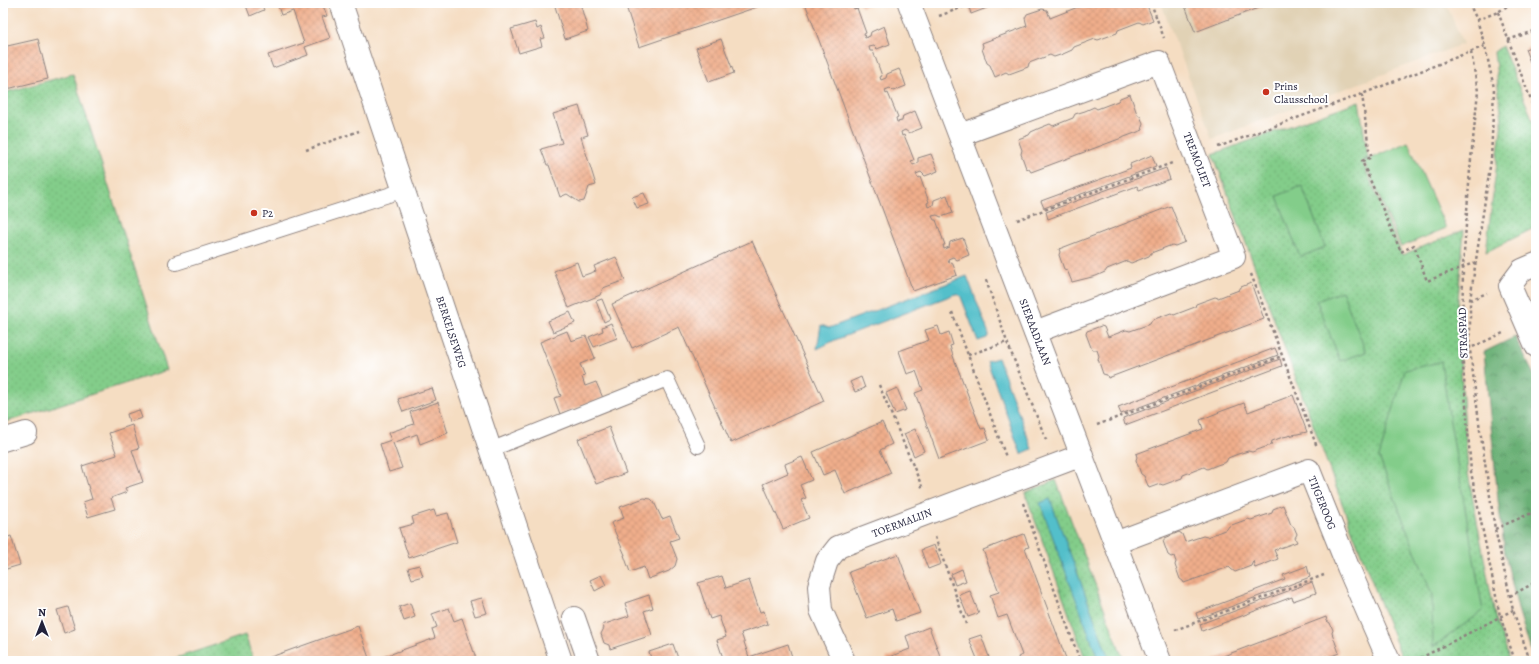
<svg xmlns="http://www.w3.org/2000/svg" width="1539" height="664" font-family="Alegreya,serif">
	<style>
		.built { fill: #e1d2b5 }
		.grass { fill: url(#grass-dots); stroke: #527862 }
		.forest { fill: url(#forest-crowns); stroke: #466958 }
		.park { fill: #83cd8a; stroke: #527862 }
		.water { fill: #52bfca; stroke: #3a7082 }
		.building { fill: url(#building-cross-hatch) }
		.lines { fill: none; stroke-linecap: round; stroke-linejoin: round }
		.lane-casing { stroke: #8c807e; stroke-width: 16 }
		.street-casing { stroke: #8c807e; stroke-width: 24 }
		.secondary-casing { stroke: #8c807e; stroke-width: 24 }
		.path { stroke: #8c807e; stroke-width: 2.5; stroke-dasharray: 3 3; stroke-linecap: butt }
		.lane { stroke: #fff; stroke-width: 14 }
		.street { stroke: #fff; stroke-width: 22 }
		.secondary { stroke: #fff; stroke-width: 22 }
		.poi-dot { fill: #c8321e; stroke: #fff; stroke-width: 1.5 }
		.labels { text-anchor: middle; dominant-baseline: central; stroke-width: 4; stroke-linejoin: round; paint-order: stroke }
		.poi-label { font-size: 11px; fill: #22223b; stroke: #fff; text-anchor: start }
		.street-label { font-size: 11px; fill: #22223b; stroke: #fff }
	</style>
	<defs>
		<pattern id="grass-dots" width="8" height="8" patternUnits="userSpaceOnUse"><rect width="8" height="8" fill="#83cd8a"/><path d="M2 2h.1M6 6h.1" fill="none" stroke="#71b078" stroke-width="1.8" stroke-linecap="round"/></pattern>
		<pattern id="forest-crowns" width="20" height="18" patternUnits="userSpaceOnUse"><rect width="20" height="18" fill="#6ab076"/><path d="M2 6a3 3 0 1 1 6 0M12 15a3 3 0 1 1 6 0" fill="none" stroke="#578f62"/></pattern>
		<pattern id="building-cross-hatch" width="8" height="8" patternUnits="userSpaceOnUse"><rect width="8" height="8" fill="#f0ae8b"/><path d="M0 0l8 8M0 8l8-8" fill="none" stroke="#ce9579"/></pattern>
	</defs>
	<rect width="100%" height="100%" fill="#fff"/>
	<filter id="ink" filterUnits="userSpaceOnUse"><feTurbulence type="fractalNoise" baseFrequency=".025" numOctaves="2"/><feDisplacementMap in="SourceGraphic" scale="8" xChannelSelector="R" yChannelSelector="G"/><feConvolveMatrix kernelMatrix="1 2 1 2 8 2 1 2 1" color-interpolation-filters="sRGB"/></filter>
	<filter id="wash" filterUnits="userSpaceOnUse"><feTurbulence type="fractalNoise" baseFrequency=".012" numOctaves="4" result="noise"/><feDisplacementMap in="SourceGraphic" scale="16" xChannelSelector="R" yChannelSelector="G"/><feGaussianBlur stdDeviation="0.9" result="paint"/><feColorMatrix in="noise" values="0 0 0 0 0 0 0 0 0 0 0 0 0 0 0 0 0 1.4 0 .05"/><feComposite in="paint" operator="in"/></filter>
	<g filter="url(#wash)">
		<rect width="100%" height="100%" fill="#f5ddc2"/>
		<polygon class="built" points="1161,3 1446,3 1463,44 1212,139"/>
		<g class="grass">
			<polygon points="1502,46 1536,128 1536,227 1486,252 1502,120 1494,52"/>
			<polygon points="73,74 167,370 3,423 3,93"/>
			<polygon points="1359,101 1368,158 1362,161 1402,255 1464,230 1457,311 1468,473 1495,616 1510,661 1403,661 1350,525 1213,154"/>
			<polygon points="1056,480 1124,661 1086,661 1025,493"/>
			<polygon points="245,635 254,661 167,661"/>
		</g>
		<polygon class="forest" points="1515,337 1536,379 1536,546 1533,548 1536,553 1536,661 1534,661 1518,609 1505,554 1498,500 1484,352"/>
		<g class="park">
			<polygon points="1408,142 1446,228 1401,247 1364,161"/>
			<polygon points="1302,186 1325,247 1300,257 1277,196"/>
			<polygon points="1342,291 1366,352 1340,361 1317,301"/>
			<polygon points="1441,362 1450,422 1483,611 1433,647 1432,595 1379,457 1405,370"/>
		</g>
		<g class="water">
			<polygon points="967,276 989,334 987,338 978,341 961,297 958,294 955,294 835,340 817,349 821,325 829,328"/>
			<polygon points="998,358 1032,449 1021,454 987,361"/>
			<polygon points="1050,499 1110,661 1099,661 1040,503"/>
		</g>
		<g id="blocks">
			<g class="building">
				<polygon points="245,3 261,3 264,10 250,16"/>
				<polygon points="277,3 322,3 327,16 322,17 330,38 305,47 308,55 273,68 268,55 304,43 293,11 281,15"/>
				<polygon points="554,3 580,3 588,31 565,39"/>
				<polygon points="625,3 756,3 757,7 639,47"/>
				<polygon points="805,3 871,3 862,7 858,3 853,5 854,9 857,8 866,33 864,34 865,38 870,36 871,32 884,26 890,44 877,49 874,46 869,47 870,51 873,51 882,76 880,77 881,80 886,78 887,74 899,69 903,77 906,86 893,91 890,88 885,90 886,94 888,93 898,117 896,118 897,122 902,121 903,116 915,111 922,128 909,133 905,130 901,132 902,136 904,135 909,147 914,160 911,161 913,165 918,163 918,158 931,154 938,171 925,176 921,172 916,174 918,178 920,177 929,202 927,203 928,207 933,205 934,200 947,195 953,213 941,217 937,215 932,216 934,220 936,220 945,245 943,245 944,249 949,247 950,242 963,238 969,255 957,260 953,257 948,259 949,263 952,262 957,275 913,291"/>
				<polygon points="980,3 1000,3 971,14 969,7"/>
				<polygon points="1088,3 1146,3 1153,20 1143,24 1139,22 1118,30 1117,33 1098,40 1095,39 1074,47 1072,50 1063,54 1054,57 1050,55 1029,63 1028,67 1009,74 1006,72 995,77 990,65 987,63 982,49 983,46 982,43 1027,26 1025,18 1027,14 1042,9 1047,10 1050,18"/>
				<polygon points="1184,3 1271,3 1195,32"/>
				<polygon points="535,22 537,29 541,27 545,38 540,39 542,46 519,53 511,29"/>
				<polygon points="38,39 48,79 3,90 3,47"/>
				<polygon points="721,39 734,73 709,82 696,48"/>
				<polygon points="1536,45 1536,78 1525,49"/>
				<polygon points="1130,94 1137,114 1140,116 1143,123 1142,127 1143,130 1031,172 1029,169 1026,168 1021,154 1022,150 1018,139 1029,135 1031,132 1040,128 1050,124 1053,126 1073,118 1075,114 1085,111 1094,107 1097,109 1118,101 1120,98"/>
				<polygon points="579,106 588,135 581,137 596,185 589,187 584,201 579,202 567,194 560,197 549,165 547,165 541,149 562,143 553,114"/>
				<polygon points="1152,155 1156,166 1044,208 1041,201 1131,168 1130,164"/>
				<polygon points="1166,168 1170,179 1139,190 1137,186 1048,219 1046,212"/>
				<polygon points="644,193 649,204 637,208 632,197"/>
				<polygon points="1171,206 1185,242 1175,246 1172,245 1151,253 1149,256 1131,263 1127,261 1107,269 1105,272 1096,276 1072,282 1067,270 1064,269 1059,255 1060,252 1059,249"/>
				<polygon points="752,241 824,401 731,443 679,327 632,348 612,304"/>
				<polygon points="616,257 625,280 603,288 600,295 569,308 554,271 577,262 582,276 596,271 594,266"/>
				<polygon points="1251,283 1264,319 1108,378 1107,375 1103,374 1098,359 1099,356 1097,350 1092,350 1086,334 1087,331 1101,326 1104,327 1108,337 1126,330 1130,331 1150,324 1152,320 1171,313 1174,315 1195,307 1196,304 1215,297 1218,298 1239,290 1241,287"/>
				<polygon points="602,299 610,319 604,322 596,301"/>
				<polygon points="570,312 575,323 553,332 548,321"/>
				<polygon points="611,323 617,338 594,347 589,337 603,331 602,327"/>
				<polygon points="938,326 941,335 949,332 953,345 950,346 953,356 981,429 985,428 989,440 939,459 915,393 923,390 916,371 907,374 899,351 929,340 925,330"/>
				<polygon points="567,331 571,341 586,336 595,358 580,364 585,376 582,377 585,386 596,382 603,398 560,414 554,398 561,396 540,342"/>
				<polygon points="1275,348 1278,355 1121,414 1118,407"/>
				<polygon points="1280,359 1282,366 1125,425 1123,418"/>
				<polygon points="861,377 865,388 855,392 850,382"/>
				<polygon points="432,388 436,400 403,412 398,399"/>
				<polygon points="897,388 906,410 895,414 886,393"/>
				<polygon points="1293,395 1307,432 1283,437 1272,441 1271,445 1252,452 1248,451 1238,454 1228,458 1226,462 1217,465 1207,469 1204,467 1183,475 1182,478 1163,485 1160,484 1149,488 1144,476 1141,474 1136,460 1137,457 1136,454 1203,429 1200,420 1222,411 1244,403 1248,412"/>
				<polygon points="438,402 448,433 420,444 417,434 393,443 402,468 389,472 380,444 391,440 388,433 414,424 410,412"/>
				<polygon points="139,410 142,418 129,422 127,414"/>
				<polygon points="882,422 892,444 880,450 891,473 845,494 835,470 823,475 813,452"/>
				<polygon points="132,425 139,448 132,450 143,482 125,488 127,492 111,498 115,509 88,517 83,502 92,499 82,466 117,455 109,433"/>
				<polygon points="609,427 626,473 596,484 578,439"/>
				<polygon points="915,429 924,451 914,456 904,434"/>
				<polygon points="802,457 812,480 800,485 806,498 801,500 809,518 783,529 763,484 788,473 785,464"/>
				<polygon points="644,498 651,499 654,502 662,519 670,516 679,538 670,541 677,559 675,566 669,571 648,579 644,567 630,572 624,555 625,555 611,523 624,518 620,507"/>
				<polygon points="1283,505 1291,525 1294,527 1297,534 1295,538 1297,542 1274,550 1278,559 1255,568 1253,561 1251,566 1235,572 1231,569 1229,567 1184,583 1183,581 1180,579 1175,565 1176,562 1174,556 1171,557 1168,555 1163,541 1165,538 1179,532 1182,534 1185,542 1203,536 1207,537 1227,529 1229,526 1248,519 1251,520 1272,513 1273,509"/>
				<polygon points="434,510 436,516 448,513 457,542 409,558 399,528 414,524 412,517"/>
				<polygon points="1024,534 1029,547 1025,548 1067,661 1019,661 1018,657 1022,655 1007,615 998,618 990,595 999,592 983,550"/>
				<polygon points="11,536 20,565 3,570 3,539"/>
				<polygon points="934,545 941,564 928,569 921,550"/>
				<polygon points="898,554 920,613 896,621 892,609 867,618 849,572"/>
				<polygon points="419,565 423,576 412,579 408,568"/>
				<polygon points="1307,566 1310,577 1198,619 1196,613 1285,579 1283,575"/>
				<polygon points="962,569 966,581 955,585 951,574"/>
				<polygon points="601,575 606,585 595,591 590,580"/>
				<polygon points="722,576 726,588 749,580 760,612 764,611 768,624 741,633 749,657 788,644 792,657 788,658 789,661 724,661 717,640 726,637 719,616 710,619 698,583"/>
				<polygon points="1312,582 1316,593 1293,601 1292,597 1202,631 1200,624"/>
				<polygon points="970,591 979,613 968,617 959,595"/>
				<polygon points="649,595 653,608 644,611 652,635 610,649 609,645 604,643 601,634 604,628 602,625 629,616 625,603"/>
				<polygon points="482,598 487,613 475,616 470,601"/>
				<polygon points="410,603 415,617 404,621 399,607"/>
				<polygon points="68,607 75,629 64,633 57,610"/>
				<polygon points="449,608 454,621 462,618 477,661 372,661 435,638 432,629 437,627 432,614"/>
				<polygon points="1326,617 1327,621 1330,623 1333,630 1332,633 1339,653 1329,657 1326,656 1312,661 1214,661 1213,660"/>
				<polygon points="358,626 370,661 266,661 265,659"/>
				<polygon points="929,627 942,661 887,661 886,658 910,649 906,636"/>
				<polygon points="981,635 989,657 978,661 969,639"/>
				<polygon points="673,644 679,661 652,661 649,652"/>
			</g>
		</g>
	</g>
	<g filter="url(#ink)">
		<use href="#blocks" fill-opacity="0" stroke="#8c807e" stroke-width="1"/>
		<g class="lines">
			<g class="lane-casing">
				<g id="lane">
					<polyline points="176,263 404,190"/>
					<polyline points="490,450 667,379 698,446"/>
				</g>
			</g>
			<g class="street-casing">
				<g id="street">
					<polyline points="960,135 1159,62 1234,257 1035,332"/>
					<polyline points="1536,264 1522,270 1510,286 1536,346"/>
					<polyline points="3,440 26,433"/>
					<polyline points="1115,543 1309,470 1348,567 1389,661"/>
					<polyline points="574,618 589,661"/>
					<polyline points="844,661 821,610 819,586 827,561 838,547 1082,455"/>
				</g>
			</g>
			<g class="secondary-casing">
				<g id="secondary">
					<polyline points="341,3 561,661"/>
					<polyline points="909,3 1160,661"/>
				</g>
			</g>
			<g class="path">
				<polyline points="1151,3 1164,38"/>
				<polyline points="1469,3 1477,20 1485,46 1494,88 1491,160 1470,300 1470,350 1480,430 1495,529 1513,610 1530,661"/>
				<polyline points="1498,12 1536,114"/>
				<polyline points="939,16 974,3"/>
				<polyline points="1477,20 1498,12 1512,3"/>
				<polyline points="1508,40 1536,30"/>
				<polyline points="1471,52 1478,91 1470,169 1463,267 1462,352 1471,472 1500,616 1515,661"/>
				<polyline points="1362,94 1369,150 1372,157 1362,161 1401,252 1414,245 1427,281 1476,262"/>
				<polyline points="1218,147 1362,94 1485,46"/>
				<polyline points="306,150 359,131"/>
				<polyline points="1017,220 1172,163"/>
				<polyline points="1251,274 1317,447"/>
				<polyline points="986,280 1007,342 1047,442"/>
				<polyline points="1470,300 1487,293"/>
				<polyline points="952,312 1006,457"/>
				<polyline points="1462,352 1503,333"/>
				<polyline points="968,355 1007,342"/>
				<polyline points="879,385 923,489"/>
				<polyline points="1097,425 1282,356"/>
				<polyline points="1023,503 1080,661"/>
				<polyline points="1495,529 1536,511"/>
				<polyline points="935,537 966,624"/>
				<polyline points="1510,596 1536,582"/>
				<polyline points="1175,630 1324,575"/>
				<polyline points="1415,661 1513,610"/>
			</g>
			<use href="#lane" class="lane"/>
			<use href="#street" class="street"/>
			<use href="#secondary" class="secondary"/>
		</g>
	</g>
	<g class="poi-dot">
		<circle cx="1266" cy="92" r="4"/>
		<circle cx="254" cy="213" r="4"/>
	</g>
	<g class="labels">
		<g class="poi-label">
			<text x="1274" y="86">Prins<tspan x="1274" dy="13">Clausschool</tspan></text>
			<text x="262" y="213">P2</text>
		</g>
		<g class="street-label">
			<text transform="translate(1197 160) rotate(69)">TREMOLIET</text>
			<text transform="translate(451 332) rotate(72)">BERKELSEWEG</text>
			<text transform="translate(1035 332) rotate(69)">SIERAADLAAN</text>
			<text transform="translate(1463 333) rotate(-92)">STRASPAD</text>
			<text transform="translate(1322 503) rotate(68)">TIJGEROOG</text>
			<text transform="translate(902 523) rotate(-21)">TOERMALIJN</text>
		</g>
	</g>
	<rect width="1539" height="664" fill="none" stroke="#fff" stroke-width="16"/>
	<g transform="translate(42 622)" stroke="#ffffff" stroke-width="3" paint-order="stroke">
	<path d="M0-3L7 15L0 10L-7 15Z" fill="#22223b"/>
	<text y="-6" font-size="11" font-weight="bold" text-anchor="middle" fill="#22223b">N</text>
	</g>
</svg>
